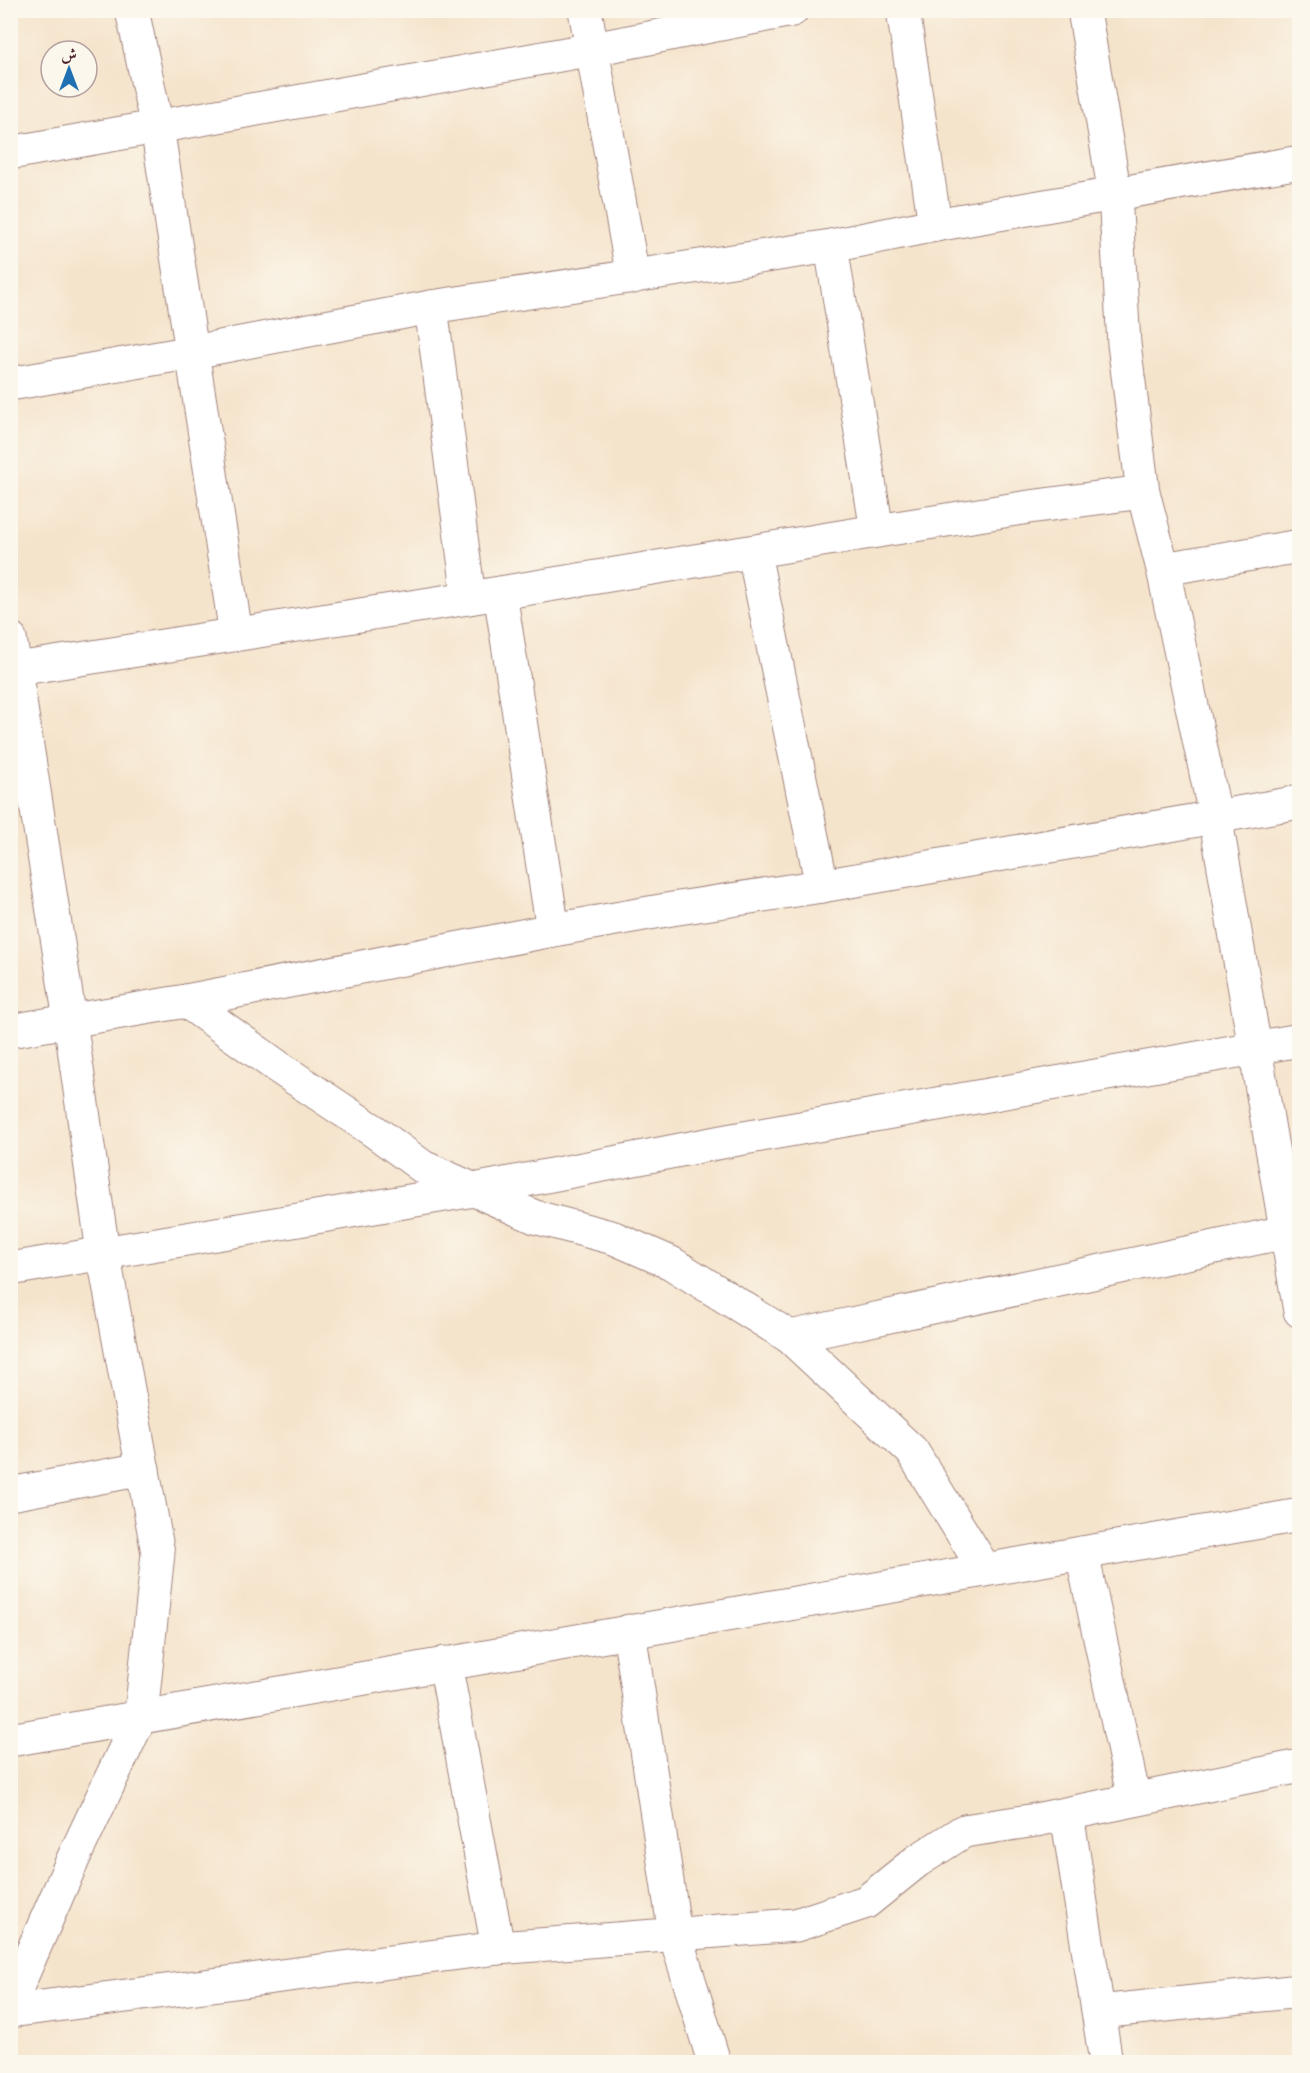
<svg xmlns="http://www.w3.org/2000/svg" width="1310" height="2073" font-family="'Gentium Book Plus',Amiri,serif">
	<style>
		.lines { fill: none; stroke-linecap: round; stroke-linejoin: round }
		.minor-casing { stroke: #a0827c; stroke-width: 35 }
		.minor { stroke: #fff; stroke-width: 33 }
	</style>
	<rect width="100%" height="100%" fill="#fbf7ec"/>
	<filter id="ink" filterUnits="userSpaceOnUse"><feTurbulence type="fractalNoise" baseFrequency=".0167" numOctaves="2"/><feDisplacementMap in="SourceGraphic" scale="12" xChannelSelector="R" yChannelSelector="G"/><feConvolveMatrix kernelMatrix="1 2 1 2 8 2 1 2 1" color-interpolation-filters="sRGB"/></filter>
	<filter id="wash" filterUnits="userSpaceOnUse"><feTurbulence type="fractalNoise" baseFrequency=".008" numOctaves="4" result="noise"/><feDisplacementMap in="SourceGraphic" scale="24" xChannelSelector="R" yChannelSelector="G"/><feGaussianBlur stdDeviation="1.35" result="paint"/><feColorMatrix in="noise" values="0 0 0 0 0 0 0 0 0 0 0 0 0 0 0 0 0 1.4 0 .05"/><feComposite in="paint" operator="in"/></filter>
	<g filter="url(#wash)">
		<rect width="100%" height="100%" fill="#f5e4cc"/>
	</g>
	<g filter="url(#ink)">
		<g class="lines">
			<g class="minor-casing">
				<g id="minor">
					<polyline points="132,10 157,127 236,634"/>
					<polyline points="585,10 633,277"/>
					<polyline points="903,10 935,225"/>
					<polyline points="1084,10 1115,195 1124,344 1143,492"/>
					<polyline points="10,153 593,49 792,10"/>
					<polyline points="831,246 877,531"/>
					<polyline points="431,307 469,598"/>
					<polyline points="10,384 193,352 431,307 831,246 935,225 1300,162"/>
					<polyline points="754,553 822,886"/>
					<polyline points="1163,569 1300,546"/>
					<polyline points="500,593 553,930"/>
					<polyline points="10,638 70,1020 103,1252 158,1553 141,1715 74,1857 10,2003"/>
					<polyline points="10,670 500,593 877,531 1029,507 1143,492 1163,569 1215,815 1300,1311"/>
					<polyline points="186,1001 278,1067 374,1131 423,1167 535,1217 614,1238 671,1263 790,1337 912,1451 985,1570"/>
					<polyline points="10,1031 186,1001 553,930 672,909 822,886 1300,802"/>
					<polyline points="10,1269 474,1190 727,1141 1300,1040"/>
					<polyline points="790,1337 1286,1232"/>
					<polyline points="10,1494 143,1469"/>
					<polyline points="1082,1553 1134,1799"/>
					<polyline points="629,1631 675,1934 714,2062"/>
					<polyline points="445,1663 498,1948"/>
					<polyline points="10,1740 1300,1515"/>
					<polyline points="1067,1814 1106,2062"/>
					<polyline points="10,2011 498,1948 796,1925 866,1902 917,1861 964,1831 1036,1820 1300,1766"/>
					<polyline points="1099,2012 1300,1991"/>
				</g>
			</g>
			<use href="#minor" class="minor"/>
		</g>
	</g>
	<rect width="1310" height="2073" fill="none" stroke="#fbf7ec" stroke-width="36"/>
	<g transform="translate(69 69)"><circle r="28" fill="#fbf7ec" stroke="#b4a19f" stroke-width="1.5"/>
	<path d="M0-4.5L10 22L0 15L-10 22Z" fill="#1f6fb2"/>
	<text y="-9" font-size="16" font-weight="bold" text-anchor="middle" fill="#4a1f2b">ش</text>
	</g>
</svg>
